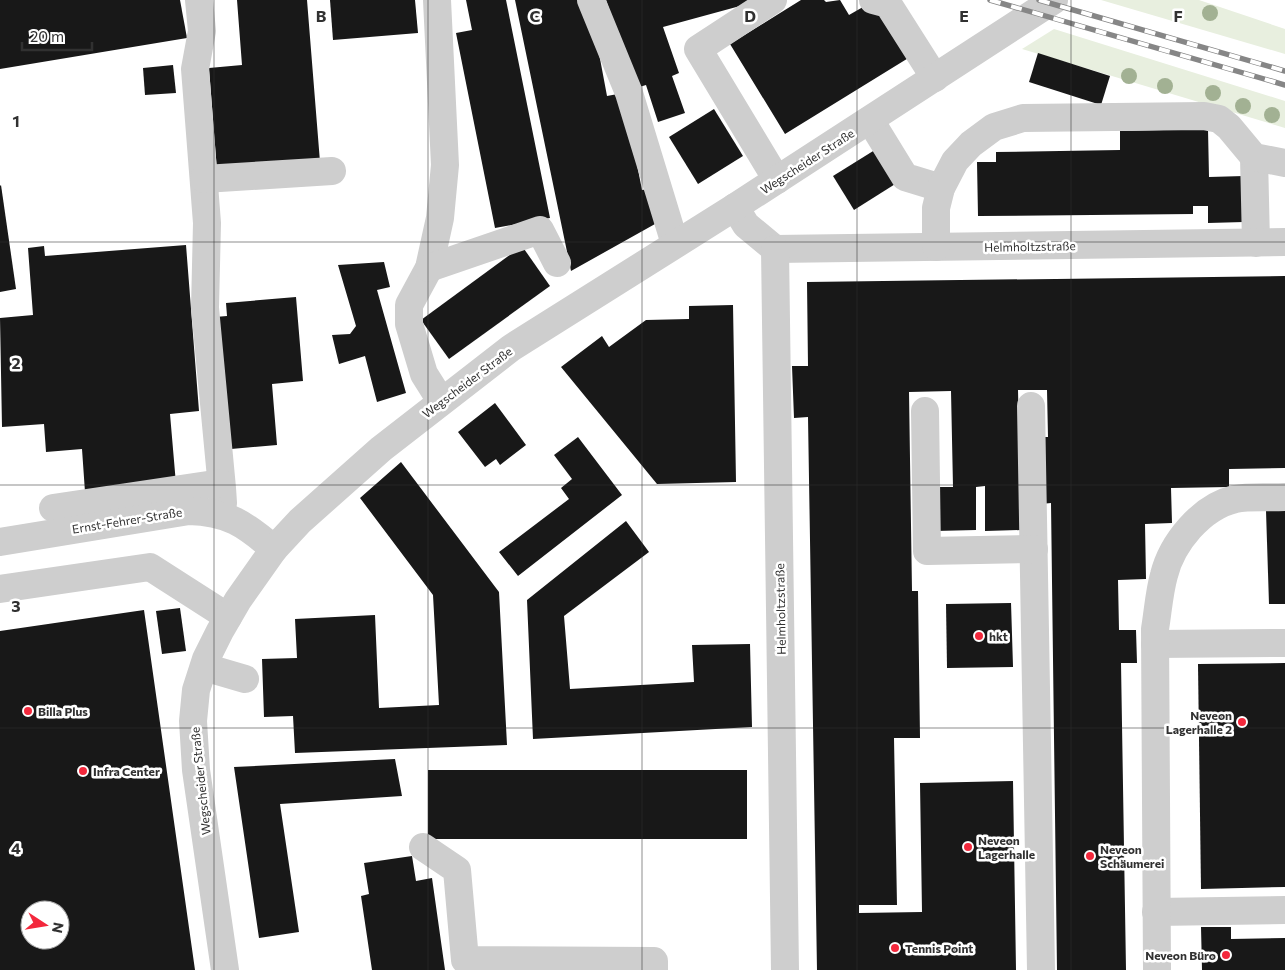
<svg xmlns="http://www.w3.org/2000/svg" width="1285" height="970" font-family="Commissioner,sans-serif">
	<style>
		.green { fill: #e8efdf }
		.building { fill: #181818; fill-rule: evenodd }
		.lines { fill: none; stroke-linecap: round; stroke-linejoin: round }
		.minor { stroke: #cecece; stroke-width: 28 }
		.rail-casing { stroke: #868686; stroke-width: 5.5 }
		.rail { stroke: #fff; stroke-width: 4; stroke-dasharray: 11; stroke-linecap: butt }
		.tree { fill: #a2b193 }
		.grid { fill: none; stroke: #313131; stroke-width: 1; stroke-opacity: 0.55 }
		.poi-dot { fill: #f3283c; stroke: #fff; stroke-width: 2 }
		.labels { text-anchor: middle; dominant-baseline: central; stroke-width: 5; stroke-linejoin: round; paint-order: stroke }
		.street-label { font-size: 12px; fill: #313131; stroke: #fff }
		.poi-label { font-size: 12px; font-weight: bold; fill: #313131; stroke: #fff; text-anchor: start }
		.grid-label { font-size: 16px; text-anchor: middle; font-weight: bold; fill: #313131; stroke: #fff; stroke-width: 5; stroke-linejoin: round; paint-order: stroke }
	</style>
	<rect width="100%" height="100%" fill="#fff"/>
	<g class="green">
		<polygon points="1101,0 1199,0 1285,29 1285,54"/>
		<polygon points="1054,29 1285,101 1285,128 1022,49"/>
	</g>
	<g class="building">
		<polygon points="0,0 180,0 187,38 0,69"/>
		<polygon points="237,0 307,0 320,162 217,170 209,68 242,65"/>
		<polygon points="330,0 415,0 418,33 333,40"/>
		<polygon points="466,0 506,0 550,218 495,228 456,33 472,30"/>
		<polygon points="515,0 584,0 595,32 607,96 623,93 642,190 648,189 655,224 571,271"/>
		<polygon points="606,0 750,0 751,3 663,27 679,73 672,76 685,113 658,122 646,85 636,88"/>
		<polygon points="801,0 824,0 826,2 840,0 849,15 863,7 883,12 910,57 785,134 730,44"/>
		<polygon points="1038,53 1110,76 1101,105 1029,82"/>
		<polygon points="173,65 176,93 145,95 143,68"/>
		<polygon points="714,109 743,156 698,184 669,137"/>
		<polygon points="1208,129 1209,177 1244,176 1244,222 1208,223 1208,206 1193,206 1193,214 978,216 977,162 996,162 996,152 1120,150 1120,131"/>
		<polygon points="878,148 900,181 854,210 833,176"/>
		<polygon points="1,185 16,289 0,292 0,186"/>
		<polygon points="186,245 199,411 170,414 176,484 85,492 82,449 46,452 44,424 2,427 0,318 33,315 28,248 44,246 45,256"/>
		<polygon points="522,246 550,286 449,359 421,320"/>
		<polygon points="384,262 390,287 377,290 406,393 377,402 365,356 339,364 332,335 350,334 356,326 338,265"/>
		<polygon points="1285,276 1285,468 1229,469 1229,487 1171,488 1172,523 1145,524 1146,579 1118,580 1119,630 1136,630 1137,663 1121,663 1126,970 1057,970 1051,503 1041,504 1040,437 1048,437 1047,390 1018,390 1021,530 985,531 985,486 976,487 976,530 935,531 934,487 953,487 951,391 909,392 912,591 918,591 920,738 894,738 897,905 859,905 859,913 922,912 920,783 1013,781 1016,970 817,970 808,417 794,418 792,366 808,366 807,282"/>
		<polygon points="296,297 303,381 272,384 277,445 231,449 215,317 227,316 226,303"/>
		<polygon points="733,305 736,482 657,484 561,367 602,336 609,347 646,320 689,319 689,306"/>
		<polygon points="495,403 526,445 500,465 496,459 485,467 458,432"/>
		<polygon points="578,437 622,495 518,576 499,552 569,499 561,488 572,479 554,455"/>
		<polygon points="401,462 499,592 507,745 295,753 293,716 264,717 262,659 297,658 295,619 375,615 379,708 439,705 433,595 360,498"/>
		<polygon points="1285,510 1285,604 1269,604 1266,511"/>
		<polygon points="626,521 649,552 564,616 570,689 694,682 692,645 750,644 752,727 533,739 527,600"/>
		<polygon points="1011,603 1013,667 947,668 946,604"/>
		<polygon points="180,608 186,651 162,654 156,611"/>
		<path d="M144 610 195 970H0V631ZM30 910H60V940H30Z"/>
		<polygon points="1285,663 1285,887 1201,889 1198,664"/>
		<polygon points="395,759 402,796 280,804 299,932 259,938 234,767"/>
		<rect x="428" y="770" width="319" height="69"/>
		<polygon points="412,856 416,881 432,878 445,970 372,970 361,896 369,894 364,863"/>
		<polygon points="1201,927 1231,927 1231,939 1285,938 1285,970 1202,970"/>
	</g>
	<g class="lines">
		<g class="minor">
			<polyline points="199,0 202,31 195,69 207,223 205,308 222,488 223,503 220,514"/>
			<polyline points="437,0 445,165 440,218 429,268 409,305 409,324 424,374 441,401"/>
			<polyline points="591,0 629,93 675,244"/>
			<polyline points="773,0 698,49 777,180"/>
			<polyline points="873,0 888,4 935,78"/>
			<polyline points="870,120 905,177 941,188"/>
			<polyline points="1254,157 1256,243"/>
			<polyline points="204,179 332,171"/>
			<polyline points="735,207 746,225 775,249 1285,242"/>
			<polyline points="936,247 936,208 941,188 955,161 971,144 994,127 1023,118 1204,116 1219,119 1229,127 1254,157 1285,163"/>
			<polyline points="775,249 785,970"/>
			<polyline points="429,268 540,230 557,263"/>
			<polyline points="1031,406 1041,970"/>
			<polyline points="925,411 927,551 1034,549"/>
			<polyline points="53,508 221,483"/>
			<path d="M0 542 189 511C228 512 245 524 274 549"/>
			<polyline points="0,589 150,567 228,617"/>
			<polyline points="1155,644 1285,643"/>
			<polyline points="204,667 245,679"/>
			<polyline points="423,847 457,870 465,960 654,961 654,970"/>
			<polyline points="1156,912 1285,910"/>
			<polyline points="225,970 196,770 193,721 196,690 206,659 220,631 238,600 274,549 300,521 381,449 511,348 735,207 1054,0"/>
			<path d="M1157 970 1155 629C1158 611 1159 593 1164 575 1172 543 1201 507 1235 499 1250 496 1269 498 1285 497"/>
		</g>
		<g class="rail-casing">
			<g id="rail">
				<polyline points="990,0 1285,85"/>
				<polyline points="1039,0 1285,71"/>
			</g>
		</g>
		<use href="#rail" class="rail"/>
	</g>
	<g class="tree">
		<circle cx="1210" cy="13" r="8"/>
		<circle cx="1129" cy="76" r="8"/>
		<circle cx="1165" cy="86" r="8"/>
		<circle cx="1213" cy="93" r="8"/>
		<circle cx="1243" cy="106" r="8"/>
		<circle cx="1272" cy="115" r="8"/>
	</g>
	<path class="grid" d="M214 0V970M428 0V970M642 0V970M857 0V970M1071 0V970M0 242H1285M0 485H1285M0 728H1285"/>
	<g class="poi-dot">
		<circle cx="979" cy="636" r="5"/>
		<circle cx="28" cy="711" r="5"/>
		<circle cx="1242" cy="722" r="5"/>
		<circle cx="83" cy="771" r="5"/>
		<circle cx="968" cy="847" r="5"/>
		<circle cx="1090" cy="856" r="5"/>
		<circle cx="895" cy="948" r="5"/>
		<circle cx="1226" cy="955" r="5"/>
	</g>
	<g class="labels">
		<g class="street-label">
			<text transform="translate(807 161) rotate(-33)">Wegscheider Straße</text>
			<text transform="translate(1030 246) rotate(-1)">Helmholtzstraße</text>
			<text transform="translate(467 382) rotate(-37)">Wegscheider Straße</text>
			<text transform="translate(127 520) rotate(-9)">Ernst-Fehrer-Straße</text>
			<text transform="translate(780 609) rotate(-91)">Helmholtzstraße</text>
			<text transform="translate(200 781) rotate(-96)">Wegscheider Straße</text>
		</g>
		<g class="poi-label">
			<text x="989" y="636">hkt</text>
			<text x="38" y="711">Billa Plus</text>
			<text x="1232" y="715" text-anchor="end">Neveon<tspan x="1232" dy="14">Lagerhalle 2</tspan></text>
			<text x="93" y="771">Infra Center</text>
			<text x="978" y="840">Neveon<tspan x="978" dy="14">Lagerhalle</tspan></text>
			<text x="1100" y="849">Neveon<tspan x="1100" dy="14">Schäumerei</tspan></text>
			<text x="905" y="948">Tennis Point</text>
			<text x="1216" y="955" text-anchor="end">Neveon Büro</text>
		</g>
	</g>
	<g class="grid-label">
		<text x="321" y="22">B</text>
		<text x="535" y="22">C</text>
		<text x="750" y="22">D</text>
		<text x="964" y="22">E</text>
		<text x="1178" y="22">F</text>
		<text x="16" y="127">1</text>
		<text x="16" y="369">2</text>
		<text x="16" y="612">3</text>
		<text x="16" y="854">4</text>
	</g>
	<g transform="translate(45 925) rotate(102)"><circle r="24" fill="#ffffff" stroke="#adadad"/>
	<path d="M0-4L9 19L0 12L-9 19Z" fill="#f3283c"/>
	<text y="-8" font-size="14" font-weight="bold" text-anchor="middle" fill="#313131">N</text>
	</g>
	<path d="M22 42v8h70v-8" fill="none" stroke="#313131" stroke-width="2.5"/>
	<text x="30" y="42" font-size="15" fill="#313131" stroke="#ffffff" stroke-width="4" paint-order="stroke">20 m</text>
</svg>
